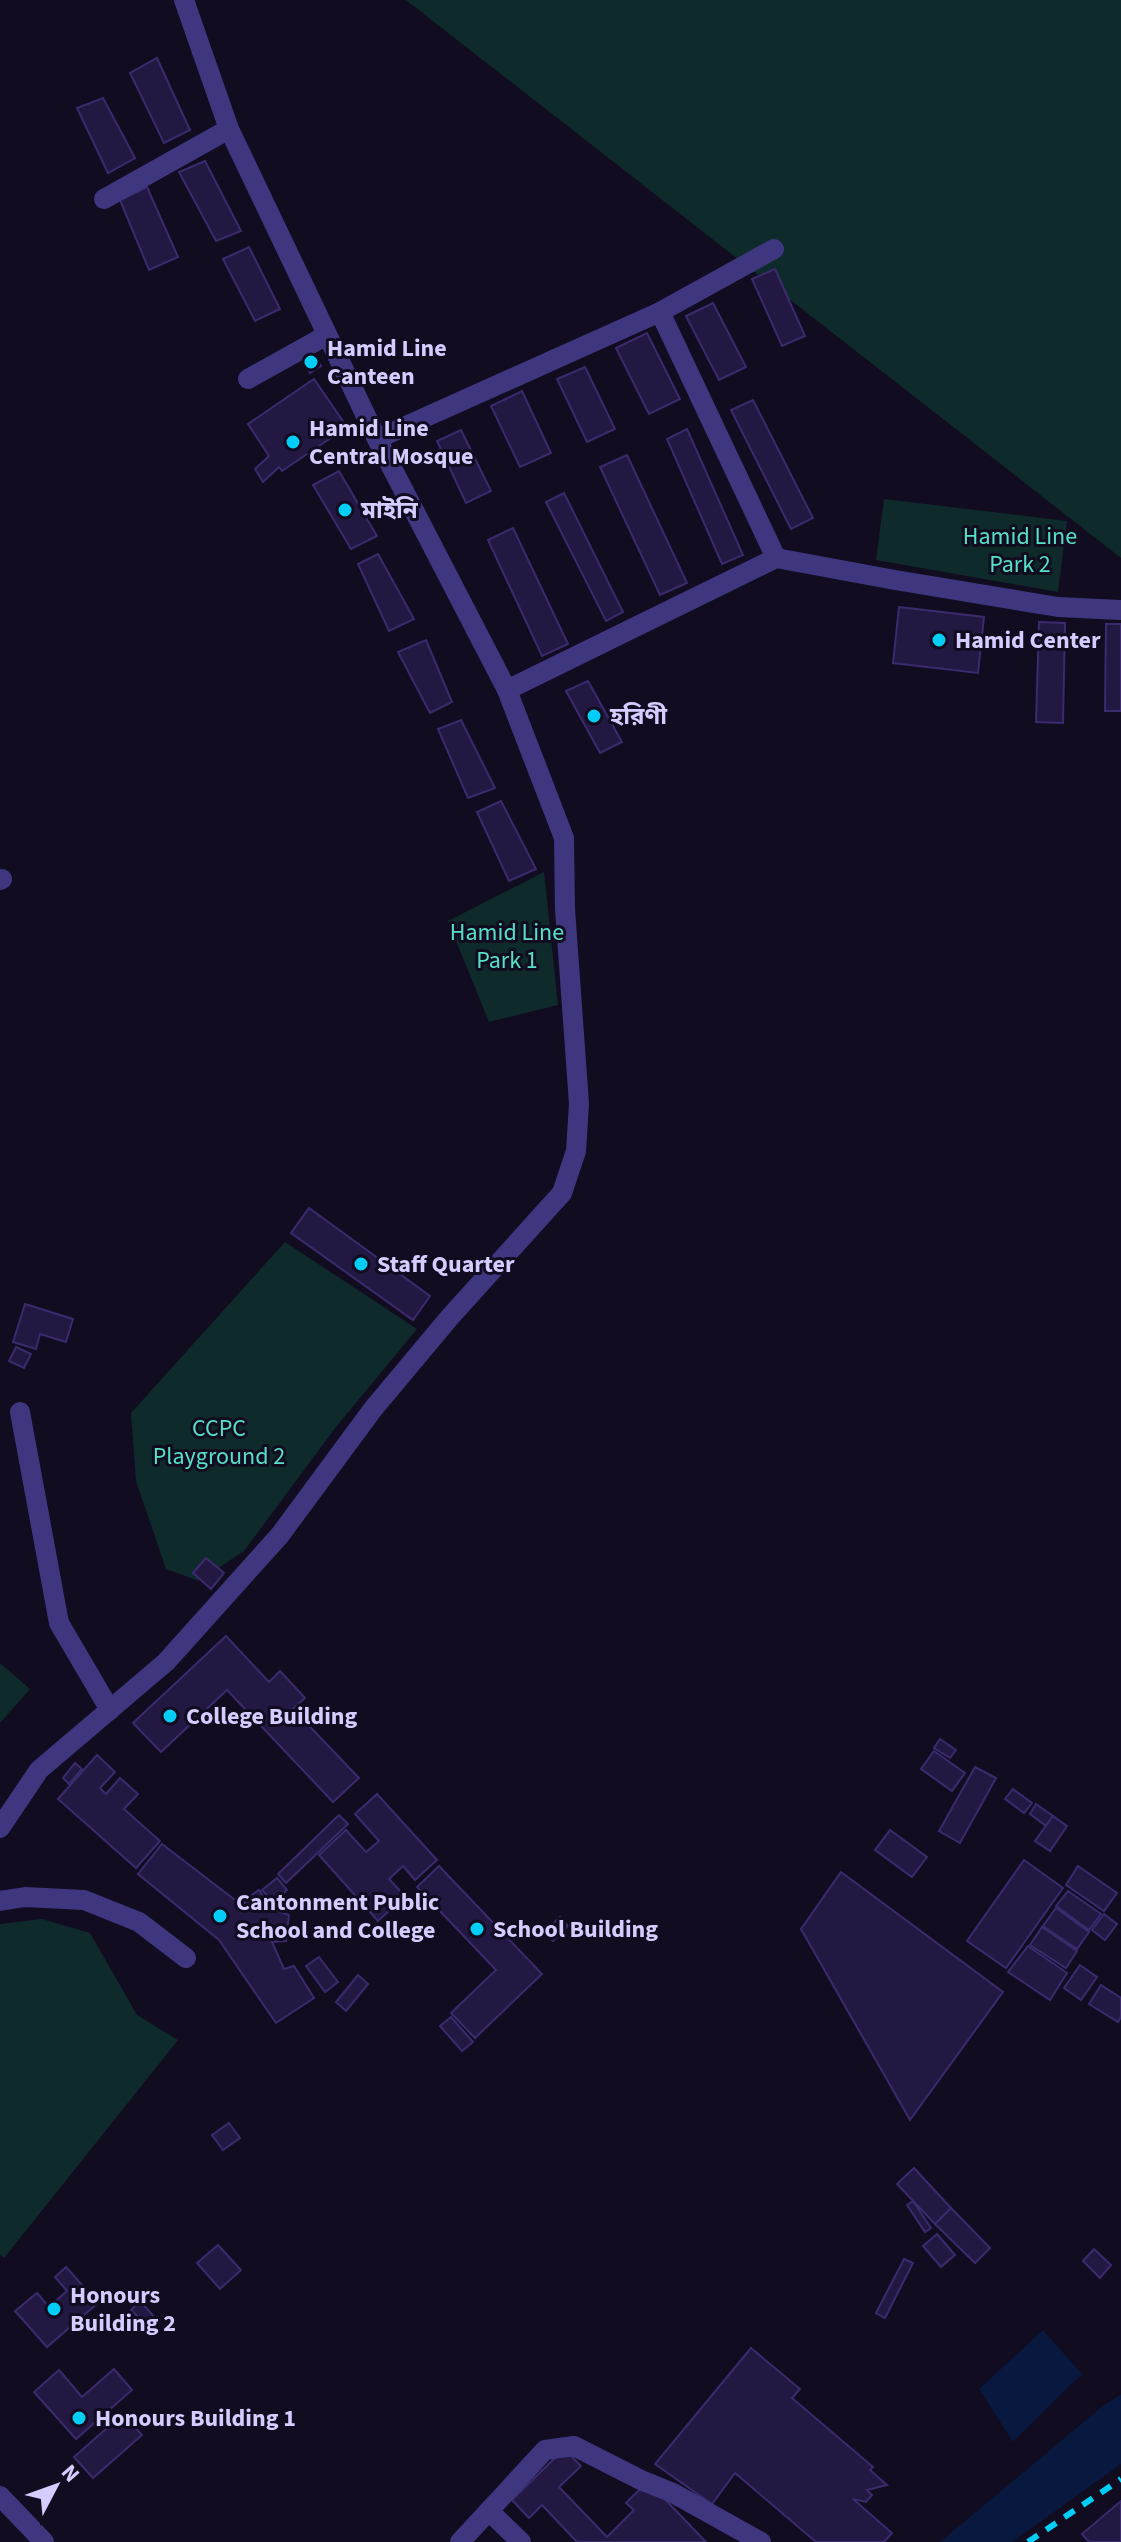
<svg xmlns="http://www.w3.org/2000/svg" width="1121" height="2542" font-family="'Source Sans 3','Noto Sans Bengali',sans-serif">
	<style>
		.green { fill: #0f2a2a }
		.water { fill: #08183e }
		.building { fill: #231842; stroke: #3c2a6e; stroke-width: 2 }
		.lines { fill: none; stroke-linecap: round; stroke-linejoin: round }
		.minor { stroke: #3e3780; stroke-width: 20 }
		.rail { stroke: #00cef7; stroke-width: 6; stroke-dasharray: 12 10; stroke-linecap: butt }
		.poi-dot { fill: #00cef7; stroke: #110c20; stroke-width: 3 }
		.labels { text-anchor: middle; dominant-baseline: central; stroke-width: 6; stroke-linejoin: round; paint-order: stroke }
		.poi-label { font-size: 24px; font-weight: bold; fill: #d5ccff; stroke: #110c20; text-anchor: start }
		.park-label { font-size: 24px; fill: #56e0c7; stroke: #110c20 }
	</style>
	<rect width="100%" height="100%" fill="#110c20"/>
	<g class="green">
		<polygon points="406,0 1121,0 1121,558"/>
		<polygon points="884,499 1067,521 1058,592 876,560"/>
		<polygon points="544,872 558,1005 489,1022 448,921"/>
		<polygon points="285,1242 417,1329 336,1427 244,1551 199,1581 166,1569 136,1481 131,1413"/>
		<polygon points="0,1663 30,1689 0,1723"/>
		<polygon points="42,1919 90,1933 137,2015 178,2040 4,2258 0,2254 0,1924"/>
	</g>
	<g class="water">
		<polygon points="1043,2330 1082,2374 1013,2442 979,2389"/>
		<polygon points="1121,2394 1121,2464 1012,2542 940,2542 1099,2409"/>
	</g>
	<g class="building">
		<polygon points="157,58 190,130 164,143 130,73"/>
		<polygon points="103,98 135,158 108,173 77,108"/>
		<polygon points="205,161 241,231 216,241 179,172"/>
		<polygon points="147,187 178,257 149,270 120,200"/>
		<polygon points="249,247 280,309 255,321 223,259"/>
		<polygon points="775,269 805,336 782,346 752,279"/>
		<polygon points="713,303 746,367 719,380 686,316"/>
		<polygon points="647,333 680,399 649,414 616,348"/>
		<polygon points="312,351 321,366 310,373 302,358"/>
		<polygon points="585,367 615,429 587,442 557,379"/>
		<polygon points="314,379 347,427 282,471 279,467 263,482 255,469 269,456 248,424"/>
		<polygon points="522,391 551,453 520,467 491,406"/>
		<polygon points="753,400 813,518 791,529 731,410"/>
		<polygon points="687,429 743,555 722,564 667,439"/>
		<polygon points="461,430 491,491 466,503 437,441"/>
		<polygon points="627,455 687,583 660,595 600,467"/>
		<polygon points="339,471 377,536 351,549 313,485"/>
		<polygon points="564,493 623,612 606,621 546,502"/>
		<polygon points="513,528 568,644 542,656 488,540"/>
		<polygon points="378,554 414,619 389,631 358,564"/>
		<polygon points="899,607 984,617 978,673 893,663"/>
		<polygon points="1039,622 1065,623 1063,723 1036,722"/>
		<polygon points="1106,624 1121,624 1121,711 1105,711"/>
		<polygon points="426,640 452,702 430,713 398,652"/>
		<polygon points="588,681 622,742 600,753 566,691"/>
		<polygon points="461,720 495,788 468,798 438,729"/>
		<polygon points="501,801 536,869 509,881 477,812"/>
		<polygon points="309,1208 430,1296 413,1320 291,1233"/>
		<polygon points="25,1304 73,1319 66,1342 40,1334 36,1349 13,1342"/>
		<polygon points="16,1347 31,1354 24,1368 9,1361"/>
		<polygon points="206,1558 224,1573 211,1589 193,1573"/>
		<polygon points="226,1636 269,1682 280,1671 305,1698 293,1709 359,1778 333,1802 227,1690 161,1752 133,1723"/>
		<polygon points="940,1739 956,1750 950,1758 934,1748"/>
		<polygon points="934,1751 965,1773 952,1791 921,1769"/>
		<polygon points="97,1755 115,1772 100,1788 106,1794 120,1778 138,1794 124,1809 160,1841 136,1868 58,1799"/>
		<polygon points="75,1763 82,1769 69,1784 63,1778"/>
		<polygon points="975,1767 996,1778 960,1843 939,1831"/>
		<polygon points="1013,1789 1032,1803 1024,1813 1005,1799"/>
		<polygon points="377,1794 437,1860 415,1880 403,1866 389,1879 405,1896 378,1921 319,1855 346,1830 366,1852 379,1841 355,1814"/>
		<polygon points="1036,1804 1053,1816 1046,1826 1030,1814"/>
		<polygon points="339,1815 348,1824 286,1883 278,1874"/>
		<polygon points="1053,1816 1067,1826 1050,1851 1035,1841"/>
		<polygon points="890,1830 927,1857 912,1877 875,1850"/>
		<polygon points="162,1844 239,1903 269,1908 289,1915 286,1941 272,1942 284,1969 294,1966 314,1998 276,2023 219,1940 138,1874"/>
		<polygon points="1024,1860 1063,1888 1006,1968 967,1941"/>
		<polygon points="439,1866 542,1974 475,2038 451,2013 496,1970 417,1887"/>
		<polygon points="1078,1866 1117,1893 1104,1911 1066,1885"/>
		<polygon points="841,1872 1003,1992 910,2120 801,1929"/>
		<polygon points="277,1878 287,1890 274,1903 262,1890"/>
		<polygon points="259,1890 270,1906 241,1902"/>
		<polygon points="1068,1891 1101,1914 1089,1930 1056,1906"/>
		<polygon points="1056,1908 1089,1932 1077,1949 1043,1926"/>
		<polygon points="1104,1914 1117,1924 1105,1940 1092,1930"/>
		<polygon points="560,1917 568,1926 553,1941 544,1932"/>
		<polygon points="1042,1927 1077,1951 1066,1968 1030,1945"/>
		<polygon points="1028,1946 1067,1973 1050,2000 1008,1972"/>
		<polygon points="319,1957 338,1982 325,1992 306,1966"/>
		<polygon points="1080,1965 1097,1977 1081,2000 1064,1988"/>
		<polygon points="358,1975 368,1984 346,2011 336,2002"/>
		<polygon points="1101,1985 1121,1998 1121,2017 1118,2022 1089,2004"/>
		<polygon points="451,2017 473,2042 462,2051 440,2026"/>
		<polygon points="229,2123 240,2138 223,2150 212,2135"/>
		<polygon points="914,2168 951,2208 935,2224 897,2184"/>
		<polygon points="913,2201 931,2228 925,2232 907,2205"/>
		<polygon points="951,2208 990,2248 975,2263 935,2224"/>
		<polygon points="937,2234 955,2255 941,2267 923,2246"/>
		<polygon points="218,2245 241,2270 220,2289 197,2263"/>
		<polygon points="1094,2249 1111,2265 1100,2278 1083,2261"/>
		<polygon points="904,2259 913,2263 885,2318 876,2313"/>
		<polygon points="66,2267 98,2303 47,2347 15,2311 37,2293 49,2307 67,2291 55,2277"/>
		<polygon points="140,2301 157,2320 149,2328 131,2310"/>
		<polygon points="751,2348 800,2389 792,2398 873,2467 870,2470 887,2485 867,2490 872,2495 866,2502 853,2499 892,2533 884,2542 816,2542 735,2473 712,2504 655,2464"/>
		<polygon points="114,2369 132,2390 76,2439 34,2392 59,2370 82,2397"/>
		<polygon points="123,2414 142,2435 93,2478 74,2457"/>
		<polygon points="564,2449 581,2466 559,2487 607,2537 634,2510 626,2503 639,2490 659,2493 706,2542 577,2542 542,2505 529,2518 512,2500"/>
		<polygon points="1121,2501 1121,2542 1089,2542 1082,2534"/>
	</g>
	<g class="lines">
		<g class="minor">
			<polyline points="104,199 229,129"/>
			<polyline points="660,312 774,249"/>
			<polyline points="248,379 327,335"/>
			<polyline points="377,439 660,312 776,558"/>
			<polyline points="507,690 776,558 895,580 1058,607 1121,610"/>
			<polyline points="0,880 2,879"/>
			<polyline points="20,1412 59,1623 110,1710"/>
			<polyline points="0,1828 39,1770 166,1662 280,1535 373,1409 450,1317 562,1193 576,1151 579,1104 565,909 564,838 507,690 377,439 229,129 184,0"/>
			<polyline points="0,1901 25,1897 84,1900 139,1922 186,1958"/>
			<polyline points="0,2496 44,2542"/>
			<polyline points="489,2511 521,2542"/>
			<polyline points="460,2542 545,2450 574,2446 641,2480 673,2493 761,2542"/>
		</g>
		<polyline class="rail" points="1028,2542 1121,2479"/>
	</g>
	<g class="poi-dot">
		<circle cx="311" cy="362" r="8"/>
		<circle cx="293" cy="442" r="8"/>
		<circle cx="345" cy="510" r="8"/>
		<circle cx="939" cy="640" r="8"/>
		<circle cx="594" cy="716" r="8"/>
		<circle cx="361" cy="1264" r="8"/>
		<circle cx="170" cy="1716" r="8"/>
		<circle cx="220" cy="1916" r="8"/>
		<circle cx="477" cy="1929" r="8"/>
		<circle cx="54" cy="2309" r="8"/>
		<circle cx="79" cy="2418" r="8"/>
	</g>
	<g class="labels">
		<g class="poi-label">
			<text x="327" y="348">Hamid Line<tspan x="327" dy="28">Canteen</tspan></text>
			<text x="309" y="428">Hamid Line<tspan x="309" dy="28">Central Mosque</tspan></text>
			<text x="361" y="510">মাইনি</text>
			<text x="955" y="640">Hamid Center</text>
			<text x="610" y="716">হরিণী</text>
			<text x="377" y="1264">Staff Quarter</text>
			<text x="186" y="1716">College Building</text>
			<text x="236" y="1902">Cantonment Public<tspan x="236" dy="28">School and College</tspan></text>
			<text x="493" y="1929">School Building</text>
			<text x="70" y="2295">Honours<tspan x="70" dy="28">Building 2</tspan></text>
			<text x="95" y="2418">Honours Building 1</text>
		</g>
		<g class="park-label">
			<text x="1020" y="536">Hamid Line<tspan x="1020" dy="28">Park 2</tspan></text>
			<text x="507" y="932">Hamid Line<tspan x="507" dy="28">Park 1</tspan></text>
			<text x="219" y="1428">CCPC<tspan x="219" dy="28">Playground 2</tspan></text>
		</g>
	</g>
	<g transform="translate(56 2486) rotate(49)" stroke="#110c20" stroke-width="6" paint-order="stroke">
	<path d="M0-6L14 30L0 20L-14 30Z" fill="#d5ccff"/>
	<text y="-12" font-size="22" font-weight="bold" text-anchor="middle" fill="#d5ccff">N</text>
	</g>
</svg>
